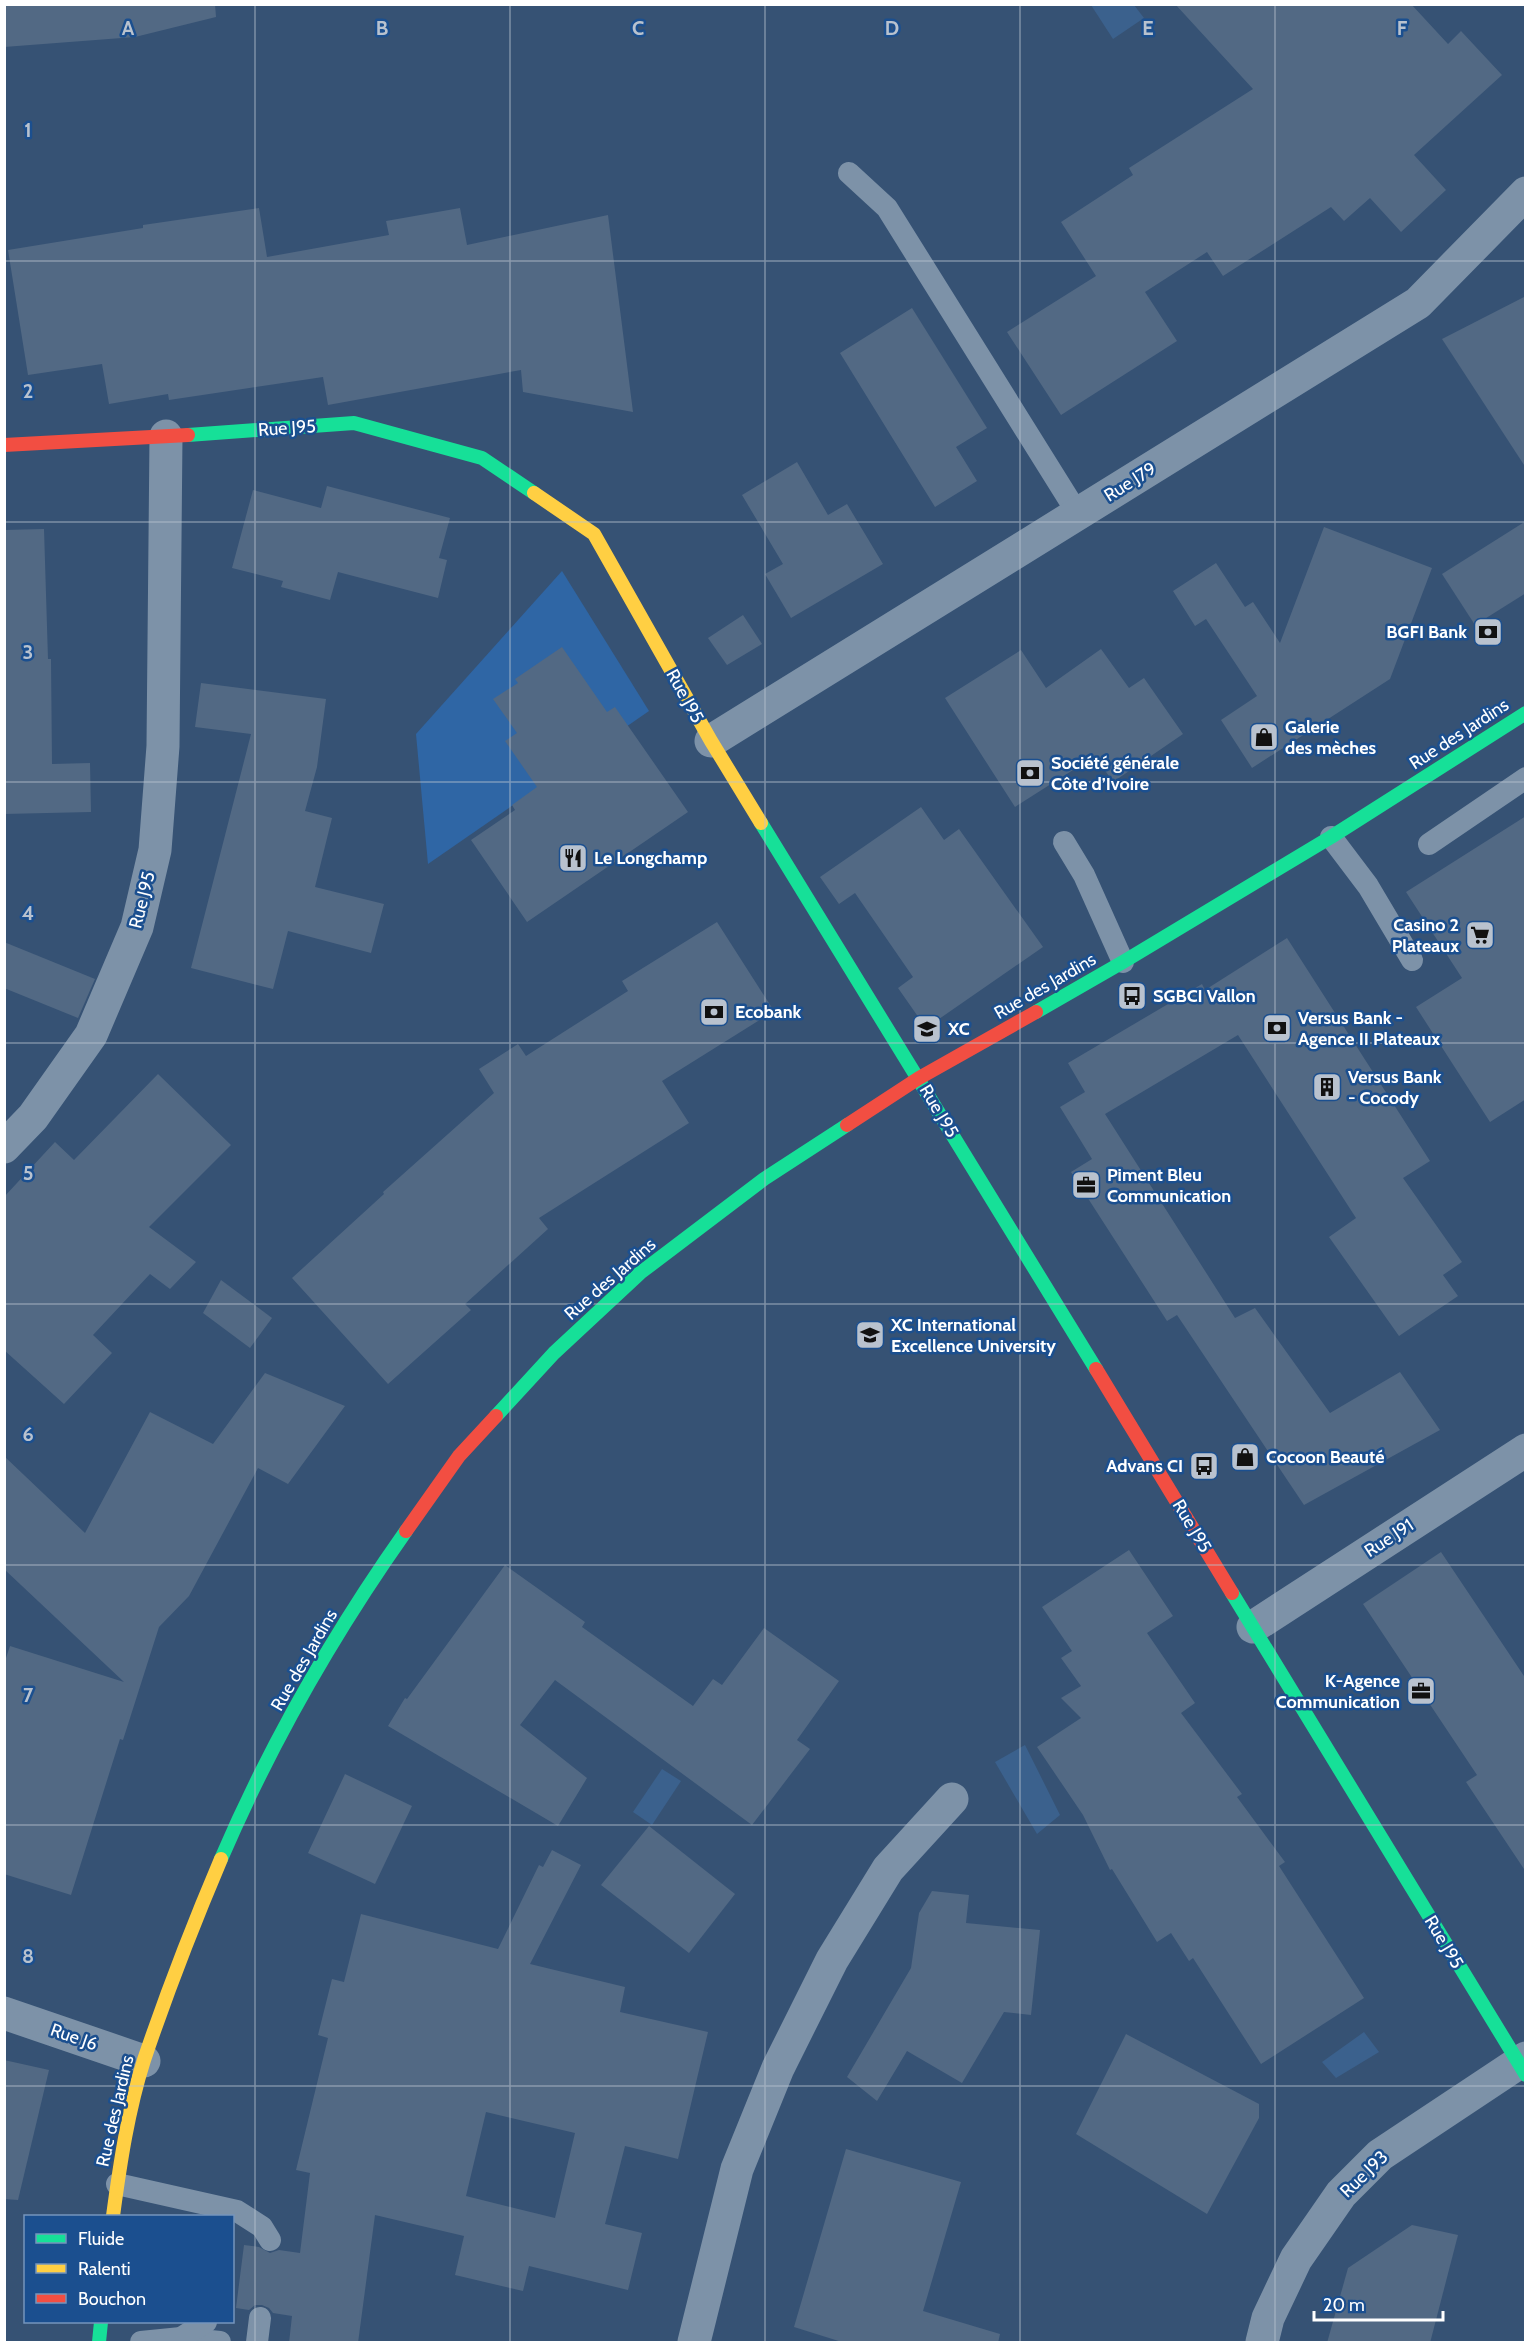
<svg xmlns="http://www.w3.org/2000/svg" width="1530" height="2347" font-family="Cabin,sans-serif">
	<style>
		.green { fill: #2f66a5 }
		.water { fill: #3b618d }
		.building { fill: #526984; fill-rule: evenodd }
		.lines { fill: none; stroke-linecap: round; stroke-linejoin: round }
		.lane { stroke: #7d92a8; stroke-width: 22 }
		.street { stroke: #7d92a8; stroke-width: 33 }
		.fast { stroke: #16e098; stroke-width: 14 }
		.slow { stroke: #ffcf43; stroke-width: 14 }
		.jam { stroke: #f24e42; stroke-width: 14 }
		.grid { fill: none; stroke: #b9c2ce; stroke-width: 1.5; stroke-opacity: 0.55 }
		.labels { text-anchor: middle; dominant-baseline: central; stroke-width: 5; stroke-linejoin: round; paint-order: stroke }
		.street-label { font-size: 18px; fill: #fff; stroke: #1b4f8f }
		.poi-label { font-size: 18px; font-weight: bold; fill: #fff; stroke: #1b4f8f; text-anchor: start }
		.grid-label { font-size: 20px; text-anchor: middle; font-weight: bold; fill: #b9c2ce; stroke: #1b4f8f; stroke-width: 5; stroke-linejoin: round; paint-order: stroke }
	</style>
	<rect width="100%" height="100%" fill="#365274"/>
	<polygon class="green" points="562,571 649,711 428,864 416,734"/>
	<g class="water">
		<polygon points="1091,5 1134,5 1144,18 1113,39"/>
		<polygon points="1025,1745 1060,1815 1037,1834 995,1762"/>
		<polygon points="662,1769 681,1781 652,1825 633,1812"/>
		<polygon points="1364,2032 1379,2052 1336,2078 1322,2062"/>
	</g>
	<g class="building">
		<polygon points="4,4 215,4 216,17 135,37 4,47"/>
		<polygon points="1175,4 1411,4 1448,44 1461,31 1502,75 1414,155 1446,190 1401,232 1370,198 1344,221 1331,207 1223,276 1207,252 1145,292 1177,341 1061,415 1007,332 1096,276 1061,222 1133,175 1129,168 1253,89"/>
		<polygon points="259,208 267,257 389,235 386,221 460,208 467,245 608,215 633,412 523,392 521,370 328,405 323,377 169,400 168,394 109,404 102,364 28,375 8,250 143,228 143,225"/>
		<polygon points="1526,296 1526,468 1442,339"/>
		<polygon points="912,308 987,428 956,447 977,481 935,507 840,353"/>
		<polygon points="797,462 828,515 847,504 883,564 791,618 765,574 783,564 742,495"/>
		<polygon points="327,486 450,518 439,558 447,560 438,598 338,572 330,600 281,587 283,581 232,568 253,490 321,508"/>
		<polygon points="1526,521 1526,593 1475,625 1442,574"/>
		<polygon points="1324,527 1432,568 1390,679 1252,768 1221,720 1257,696 1206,619 1195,626 1173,591 1216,563 1245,607 1253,602 1280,643"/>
		<polygon points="44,529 48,659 51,659 52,764 90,763 91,812 4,814 4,530"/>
		<polygon points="743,615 762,644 727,665 708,638"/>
		<polygon points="562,647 607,712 615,707 688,812 527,922 471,840 515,810 512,805 537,787 505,741 517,733 493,699 518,683 515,679"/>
		<polygon points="1101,649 1129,688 1144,678 1183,734 1113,782 1095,756 1015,807 945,698 1021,650 1046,688"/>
		<polygon points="201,683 326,699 317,767 305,811 332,818 315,887 384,904 371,953 288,931 273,989 191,968 251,734 195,727"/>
		<polygon points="921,807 944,840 959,829 1043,947 926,1028 898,988 913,977 855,893 839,904 820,877"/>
		<polygon points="1526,816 1526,1099 1490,1122 1416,1007 1462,978 1406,892"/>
		<polygon points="717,922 774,1011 662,1081 689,1123 539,1218 548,1229 465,1304 471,1310 388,1384 292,1278 384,1194 383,1192 494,1093 479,1069 518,1044 526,1056 628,991 622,981"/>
		<polygon points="1287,938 1430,1161 1403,1178 1462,1262 1443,1275 1458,1296 1399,1336 1329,1237 1356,1218 1238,1035 1105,1114 1235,1318 1255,1308 1330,1413 1400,1372 1440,1430 1304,1505 1177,1315 1167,1321 1071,1172 1092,1159 1060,1107 1085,1092 1068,1063 1202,984 1205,990"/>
		<polygon points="4,942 95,979 78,1018 4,988"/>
		<polygon points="158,1074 231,1145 149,1227 196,1262 170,1289 150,1274 93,1335 112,1353 64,1404 4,1350 4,1197 55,1142 74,1160"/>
		<polygon points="221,1280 272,1318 250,1348 203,1313"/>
		<polygon points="265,1373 345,1406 288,1484 258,1468 189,1596 159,1627 123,1740 120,1739 71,1895 4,1874 4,1664 10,1646 124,1682 4,1569 4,1456 85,1533 150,1412 213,1444"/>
		<polygon points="1129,1550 1173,1616 1147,1633 1195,1703 1181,1713 1242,1794 1237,1797 1285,1862 1279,1866 1364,1998 1261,2064 1193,1958 1189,1961 1171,1933 1157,1942 1112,1869 1110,1870 1083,1815 1037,1747 1081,1718 1061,1698 1081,1686 1061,1658 1072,1651 1042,1607"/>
		<polygon points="1441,1552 1526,1679 1526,1872 1466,1782 1477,1775 1363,1604"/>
		<polygon points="505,1565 585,1622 582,1627 693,1706 713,1679 722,1685 764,1628 839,1681 797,1740 810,1749 752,1825 555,1680 520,1725 587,1778 558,1826 388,1726 405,1698 407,1699"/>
		<polygon points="345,1774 412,1806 375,1884 308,1853"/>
		<polygon points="649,1826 735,1894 689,1953 601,1885"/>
		<path d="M552 1850 581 1865 530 1964 625 1987 620 2012 708 2032 678 2159 625 2146 605 2224 642 2233 628 2290 529 2266 523 2291 455 2275 464 2236 375 2215 358 2343H289L292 2316 273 2313 269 2308 262 2305H255L249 2310 236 2308 244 2245 259 2247 270 2253 279 2250 300 2253 310 2173 296 2170 328 2038 318 2035 332 1979 344 1982 361 1914 498 1949 539 1865 543 1867ZM486 2112 575 2133 555 2218 466 2196Z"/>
		<polygon points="932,1891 969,1895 966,1923 1040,1930 1031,2015 1004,2012 962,2083 907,2051 877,2101 847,2077 911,1968 919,1913"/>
		<polygon points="1126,2034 1259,2104 1259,2118 1207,2214 1076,2134"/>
		<polygon points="4,2060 49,2070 18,2200 4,2199"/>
		<polygon points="846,2149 961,2182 923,2311 1000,2334 998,2343 845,2343 794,2327"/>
		<polygon points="1412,2225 1458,2235 1430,2343 1327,2343 1348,2268"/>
	</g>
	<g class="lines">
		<g class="lane">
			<polyline points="849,173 887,208 1078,514"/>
			<polyline points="1331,837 1368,886 1412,960"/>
			<polyline points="1064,842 1084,875 1123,962"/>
			<polyline points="1429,844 1526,778"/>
			<polyline points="117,2184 237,2211 262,2227 270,2240"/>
			<polyline points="181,2338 220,2342"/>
			<polyline points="141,2342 181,2338 206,2322"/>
			<polyline points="257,2342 260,2318"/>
		</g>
		<g class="street">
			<polyline points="711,741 1418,303 1526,193"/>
			<polyline points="4,1147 33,1117 91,1035 137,927 155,850 163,746 166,436"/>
			<polyline points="1253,1627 1526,1450"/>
			<polyline points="4,2013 144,2061"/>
			<polyline points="694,2342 737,2169 778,2068 832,1960 888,1869 952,1799"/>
			<polyline points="1262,2342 1268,2318 1296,2259 1341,2194 1380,2155 1526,2058"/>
		</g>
		<g class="fast">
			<polyline points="188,435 354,423 482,458 534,493"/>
			<polyline points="761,823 1096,1369"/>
			<polyline points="1036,1012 1123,962 1331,837 1526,713"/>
			<polyline points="496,1416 554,1353 640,1273 764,1179 847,1125"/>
			<polyline points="1232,1593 1526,2075"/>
			<path d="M221 1859C270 1745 334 1633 406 1531"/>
			<polyline points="99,2342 101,2322"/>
		</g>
		<g class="slow">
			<polyline points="534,493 594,534 711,741 761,823"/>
			<path d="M113 2216C120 2164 128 2110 144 2060 167 1992 193 1925 221 1859"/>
		</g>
		<g class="jam">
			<polyline points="4,445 188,435"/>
			<polyline points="847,1125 919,1078 1036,1012"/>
			<polyline points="1096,1369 1232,1593"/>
			<polyline points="406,1531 459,1456 496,1416"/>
		</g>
	</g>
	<path class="grid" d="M255 4V2342M510 4V2342M765 4V2342M1020 4V2342M1275 4V2342M4 261H1526M4 522H1526M4 782H1526M4 1043H1526M4 1304H1526M4 1565H1526M4 1825H1526M4 2086H1526"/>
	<defs>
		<g id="bank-square" transform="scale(1.5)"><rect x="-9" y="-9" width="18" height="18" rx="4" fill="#b9c2ce" stroke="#1b4f8f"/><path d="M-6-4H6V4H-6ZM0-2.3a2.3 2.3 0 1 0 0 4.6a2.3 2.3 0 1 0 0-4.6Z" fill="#111"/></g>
		<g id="shop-square" transform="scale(1.5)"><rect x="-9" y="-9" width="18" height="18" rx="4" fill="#b9c2ce" stroke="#1b4f8f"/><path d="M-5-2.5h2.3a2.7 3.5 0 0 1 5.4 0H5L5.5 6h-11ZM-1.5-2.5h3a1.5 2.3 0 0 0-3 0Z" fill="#111"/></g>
		<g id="restaurant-square" transform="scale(1.5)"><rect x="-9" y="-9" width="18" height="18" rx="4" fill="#b9c2ce" stroke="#1b4f8f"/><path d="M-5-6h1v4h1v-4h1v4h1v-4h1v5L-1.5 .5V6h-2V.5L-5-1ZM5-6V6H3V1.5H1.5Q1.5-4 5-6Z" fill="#111"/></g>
		<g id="supermarket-square" transform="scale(1.5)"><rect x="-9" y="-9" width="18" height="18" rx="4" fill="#b9c2ce" stroke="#1b4f8f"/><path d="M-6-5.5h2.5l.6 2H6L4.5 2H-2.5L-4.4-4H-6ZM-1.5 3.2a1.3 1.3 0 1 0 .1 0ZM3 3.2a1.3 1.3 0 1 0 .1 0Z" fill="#111"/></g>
		<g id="bus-square" transform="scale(1.5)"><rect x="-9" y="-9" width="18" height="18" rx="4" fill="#b9c2ce" stroke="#1b4f8f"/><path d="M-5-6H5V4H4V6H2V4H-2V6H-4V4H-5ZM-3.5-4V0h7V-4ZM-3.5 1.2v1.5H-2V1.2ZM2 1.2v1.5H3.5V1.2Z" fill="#111"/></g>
		<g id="school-square" transform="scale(1.5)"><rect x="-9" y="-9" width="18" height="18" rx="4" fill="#b9c2ce" stroke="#1b4f8f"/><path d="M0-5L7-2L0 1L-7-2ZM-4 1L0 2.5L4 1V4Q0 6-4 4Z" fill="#111"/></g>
		<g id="building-square" transform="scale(1.5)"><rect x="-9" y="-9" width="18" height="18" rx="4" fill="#b9c2ce" stroke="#1b4f8f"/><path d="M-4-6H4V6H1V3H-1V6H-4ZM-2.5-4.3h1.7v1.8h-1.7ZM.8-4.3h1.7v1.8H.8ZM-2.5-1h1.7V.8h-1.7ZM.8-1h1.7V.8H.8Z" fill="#111"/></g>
		<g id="office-square" transform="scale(1.5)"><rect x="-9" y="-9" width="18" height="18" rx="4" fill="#b9c2ce" stroke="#1b4f8f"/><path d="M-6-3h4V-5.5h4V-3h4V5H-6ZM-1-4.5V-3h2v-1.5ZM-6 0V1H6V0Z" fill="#111"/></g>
		<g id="university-square" transform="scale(1.5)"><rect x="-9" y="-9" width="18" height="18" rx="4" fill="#b9c2ce" stroke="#1b4f8f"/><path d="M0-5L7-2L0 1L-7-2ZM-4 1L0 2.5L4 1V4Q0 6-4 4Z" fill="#111"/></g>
	</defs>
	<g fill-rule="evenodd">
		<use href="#bank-square" x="1488" y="632"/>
		<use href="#shop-square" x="1264" y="737"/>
		<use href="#bank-square" x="1030" y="773"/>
		<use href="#restaurant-square" x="573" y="858"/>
		<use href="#supermarket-square" x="1480" y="935"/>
		<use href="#bus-square" x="1132" y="996"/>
		<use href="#bank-square" x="714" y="1012"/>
		<use href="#bank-square" x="1277" y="1028"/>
		<use href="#school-square" x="927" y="1029"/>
		<use href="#building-square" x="1327" y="1087"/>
		<use href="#office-square" x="1086" y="1185"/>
		<use href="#university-square" x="870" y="1335"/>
		<use href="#shop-square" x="1245" y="1457"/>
		<use href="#bus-square" x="1204" y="1466"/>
		<use href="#office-square" x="1421" y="1691"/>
	</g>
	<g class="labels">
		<g class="street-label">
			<text transform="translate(287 428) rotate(-4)">Rue J95</text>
			<text transform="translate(1130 482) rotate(-32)">Rue J79</text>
			<text transform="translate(685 696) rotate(61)">Rue J95</text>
			<text transform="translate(1459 734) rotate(-33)">Rue des Jardins</text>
			<text transform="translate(142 900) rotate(-76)">Rue J95</text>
			<text transform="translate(1045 986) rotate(-30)">Rue des Jardins</text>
			<text transform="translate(939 1111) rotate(59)">Rue J95</text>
			<text transform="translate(610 1279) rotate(-41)">Rue des Jardins</text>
			<text transform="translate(1192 1526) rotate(59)">Rue J95</text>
			<text transform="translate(1389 1538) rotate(-33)">Rue J91</text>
			<text transform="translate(304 1660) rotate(-60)">Rue des Jardins</text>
			<text transform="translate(1444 1942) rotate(59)">Rue J95</text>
			<text transform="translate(74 2037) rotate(19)">Rue J6</text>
			<text transform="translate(115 2111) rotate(-77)">Rue des Jardins</text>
			<text transform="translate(1364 2174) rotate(-44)">Rue J93</text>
		</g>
		<g class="poi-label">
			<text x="1467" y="632" text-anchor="end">BGFI Bank</text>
			<text x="1285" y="727">Galerie<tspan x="1285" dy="21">des mèches</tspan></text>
			<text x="1051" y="763">Société générale<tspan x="1051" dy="21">Côte d’Ivoire</tspan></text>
			<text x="594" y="858">Le Longchamp</text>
			<text x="1459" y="925" text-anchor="end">Casino 2<tspan x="1459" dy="21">Plateaux</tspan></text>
			<text x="1153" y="996">SGBCI Vallon</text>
			<text x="735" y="1012">Ecobank</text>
			<text x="1298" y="1018">Versus Bank -<tspan x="1298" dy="21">Agence II Plateaux</tspan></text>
			<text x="948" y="1029">XC</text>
			<text x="1348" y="1077">Versus Bank<tspan x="1348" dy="21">- Cocody</tspan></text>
			<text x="1107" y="1175">Piment Bleu<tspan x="1107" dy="21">Communication</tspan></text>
			<text x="891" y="1325">XC International<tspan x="891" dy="21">Excellence University</tspan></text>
			<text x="1266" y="1457">Cocoon Beauté</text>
			<text x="1183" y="1466" text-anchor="end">Advans CI</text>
			<text x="1400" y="1681" text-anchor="end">K-Agence<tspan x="1400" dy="21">Communication</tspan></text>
		</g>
	</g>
	<g class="grid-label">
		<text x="128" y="35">A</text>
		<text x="382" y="35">B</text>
		<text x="638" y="35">C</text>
		<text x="892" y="35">D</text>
		<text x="1148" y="35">E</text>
		<text x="1402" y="35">F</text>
		<text x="28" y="137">1</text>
		<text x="28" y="398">2</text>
		<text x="28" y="659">3</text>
		<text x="28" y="920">4</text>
		<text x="28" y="1180">5</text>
		<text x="28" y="1441">6</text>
		<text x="28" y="1702">7</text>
		<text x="28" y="1963">8</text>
	</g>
	<rect width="1530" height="2347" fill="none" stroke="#ffffff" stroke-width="12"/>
	<rect x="24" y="2215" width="210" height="108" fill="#1b4f8f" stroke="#7695bc" stroke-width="1.5"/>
	<rect x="36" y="2234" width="30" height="9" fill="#16e098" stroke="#7695bc" stroke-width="1.5"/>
	<text x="78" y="2245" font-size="18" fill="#ffffff">Fluide</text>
	<rect x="36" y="2264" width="30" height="9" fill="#ffcf43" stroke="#7695bc" stroke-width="1.5"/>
	<text x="78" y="2275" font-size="18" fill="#ffffff">Ralenti</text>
	<rect x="36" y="2294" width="30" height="9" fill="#f24e42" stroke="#7695bc" stroke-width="1.5"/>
	<text x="78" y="2305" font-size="18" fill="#ffffff">Bouchon</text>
	<path d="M1314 2311v9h129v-9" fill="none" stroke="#ffffff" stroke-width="3"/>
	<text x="1323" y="2311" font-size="18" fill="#ffffff" stroke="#1b4f8f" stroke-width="4.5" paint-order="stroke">20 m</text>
</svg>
